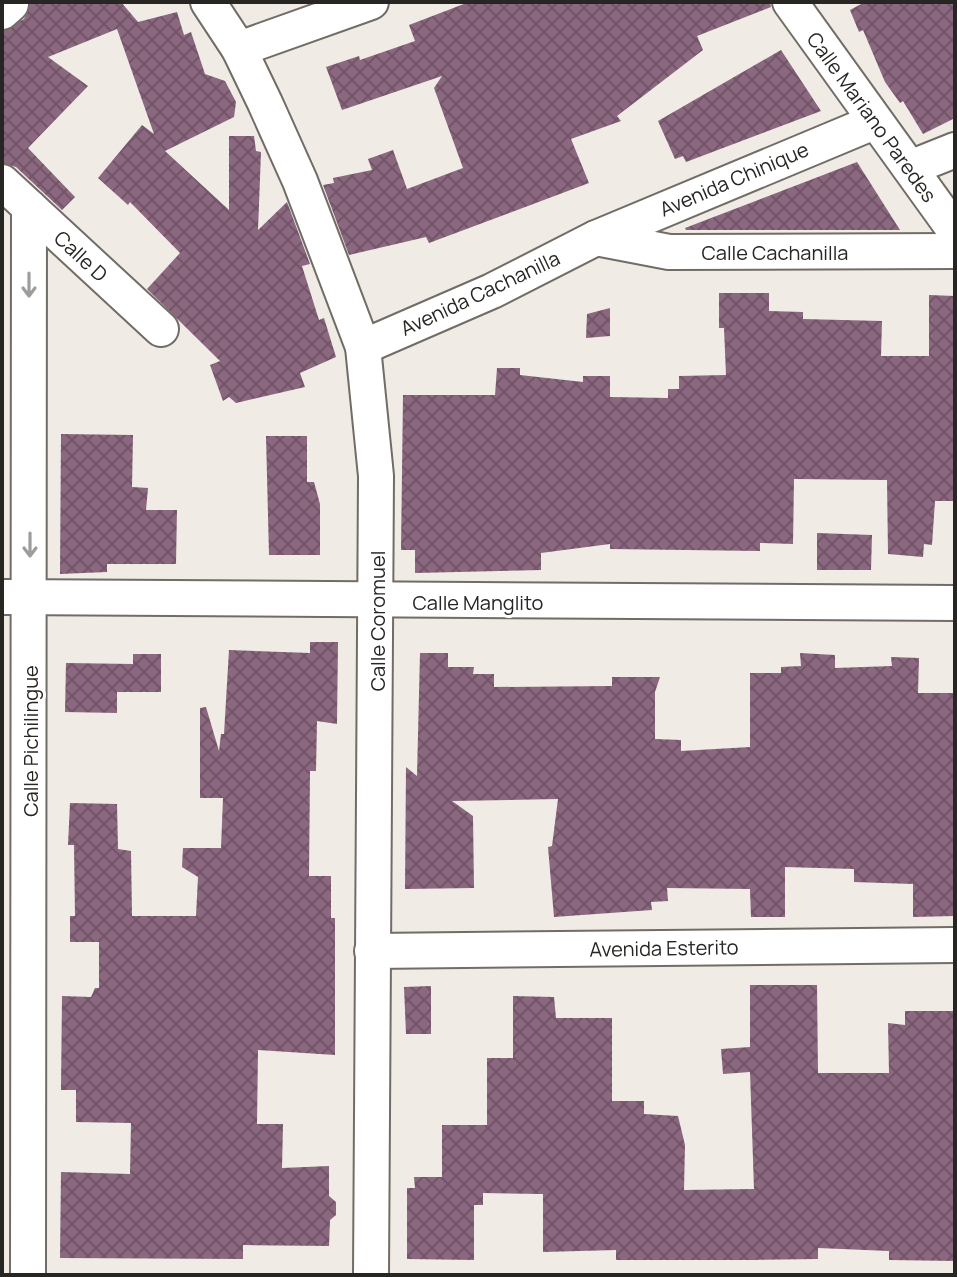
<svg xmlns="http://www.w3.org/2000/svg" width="957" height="1277" font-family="Manrope,sans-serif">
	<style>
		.building { fill: url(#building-cross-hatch) }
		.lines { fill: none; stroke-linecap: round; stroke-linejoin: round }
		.street-casing { stroke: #716c66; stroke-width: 38 }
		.street { stroke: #fff; stroke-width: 34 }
		.oneway { stroke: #9e9d9c }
		.labels { text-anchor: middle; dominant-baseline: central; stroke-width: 6; stroke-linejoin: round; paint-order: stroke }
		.street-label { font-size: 20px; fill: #282623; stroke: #fff }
	</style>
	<defs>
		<pattern id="building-cross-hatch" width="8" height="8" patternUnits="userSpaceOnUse" patternTransform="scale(2)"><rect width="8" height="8" fill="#8b687f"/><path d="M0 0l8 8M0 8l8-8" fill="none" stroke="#725568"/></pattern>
	</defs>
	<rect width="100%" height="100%" fill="#f1ebe5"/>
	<g class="building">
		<polygon points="31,2 121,2 138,22 177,12 184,35 191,32 205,74 225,81 236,102 234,117 165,151 229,210 229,136 254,136 256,151 261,152 258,230 287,202 310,264 302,266 319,320 324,318 336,357 300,373 305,387 236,403 229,397 223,401 210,365 220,361 147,289 180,253 130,202 128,205 98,178 142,125 154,134 117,29 48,57 88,86 28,148 75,197 62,210 16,167 2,163 2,31 24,19"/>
		<polygon points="469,2 770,2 771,7 697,36 703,50 617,116 621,121 571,139 589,183 429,243 426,237 349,255 323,185 334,183 333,178 372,170 368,159 393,150 407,189 463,168 434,88 442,76 342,110 326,67 359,56 360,60 415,41 409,25"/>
		<polygon points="865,2 955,2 955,118 923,134 903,101 900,103 885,82 863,30 859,32 850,10"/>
		<polygon points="781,50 821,111 686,162 683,156 675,159 658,121"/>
		<polygon points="857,162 900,230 686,230 685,228"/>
		<polygon points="719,293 769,293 769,311 803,312 803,319 882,321 881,356 929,356 929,295 955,296 955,501 935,501 932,545 924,544 923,557 888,554 887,480 794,479 793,544 760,543 760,551 610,549 610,544 541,553 541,570 415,573 415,550 401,550 403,395 495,395 497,368 520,368 520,375 583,382 583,376 610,376 610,397 668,398 668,389 679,389 679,376 726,375 724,328 719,328"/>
		<polygon points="610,308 610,336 586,338 587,314"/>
		<polygon points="61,434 133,435 132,487 148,488 146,510 177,510 176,564 107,564 107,572 60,574"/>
		<polygon points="266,436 307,436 307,482 314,482 320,504 320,555 269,555"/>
		<polygon points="817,533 872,535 871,570 817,570"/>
		<polygon points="310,642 338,642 337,724 317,721 316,771 310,771 309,876 331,876 331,918 335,918 335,1055 258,1050 257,1124 283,1124 282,1168 329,1166 329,1196 336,1202 336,1215 330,1220 329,1246 243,1245 243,1259 60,1258 61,1172 130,1174 131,1123 76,1122 76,1090 61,1090 62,996 91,997 95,988 99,988 99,942 70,942 70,916 75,916 74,845 68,845 70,803 117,804 118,849 131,851 132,916 196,916 198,877 182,867 183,848 221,848 223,798 200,798 200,708 206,707 219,751 221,734 224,734 229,650 310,653"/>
		<polygon points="420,653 448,653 448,667 474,667 473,674 494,674 494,687 612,686 612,677 660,677 655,692 655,739 681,740 681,751 750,747 750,673 781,673 781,667 801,666 800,653 835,655 835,668 892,666 891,657 919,658 918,693 955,693 955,916 913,917 913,884 854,882 854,869 785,867 785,917 751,917 750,889 667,888 668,901 651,902 652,910 554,917 548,847 552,846 558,799 452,801 473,816 474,888 405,889 406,767 417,776"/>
		<polygon points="133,654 161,654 161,692 117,692 117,713 65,712 66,663 133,664"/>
		<polygon points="750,985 817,985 818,1073 889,1073 888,1023 905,1025 905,1011 955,1011 955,1261 889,1260 889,1251 818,1248 818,1259 752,1260 616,1260 616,1250 543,1252 543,1194 483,1193 483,1205 474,1205 474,1260 407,1259 407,1188 415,1188 414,1177 442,1177 442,1125 487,1125 487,1058 513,1058 513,996 554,997 556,1018 612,1018 612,1101 644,1101 644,1114 678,1116 685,1145 684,1190 754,1189 750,1072 723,1074 721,1049 750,1047"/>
		<polygon points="431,986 431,1034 406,1034 404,987"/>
	</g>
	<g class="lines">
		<g class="street-casing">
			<g id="street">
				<polyline points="208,2 239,49 265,103 300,181 363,347 376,476 371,1275"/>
				<polyline points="790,2 955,231"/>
				<polyline points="2,12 11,4"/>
				<polyline points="239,49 371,2"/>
				<polyline points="910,168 955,150"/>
				<polyline points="2,182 161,329"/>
				<polyline points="596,238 669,252 955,251"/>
				<polyline points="363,347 492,291 596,238 874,122"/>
				<polyline points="2,597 955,603"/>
				<polyline points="372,951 955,945"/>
				<polyline points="28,1275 29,207"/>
			</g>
		</g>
		<use href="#street" class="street"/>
	</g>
	<defs><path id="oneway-shaft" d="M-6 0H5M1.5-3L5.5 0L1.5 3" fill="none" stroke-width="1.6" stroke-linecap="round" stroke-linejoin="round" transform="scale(2)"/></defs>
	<g class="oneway">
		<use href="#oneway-shaft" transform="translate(29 285) rotate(90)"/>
		<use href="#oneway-shaft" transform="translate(30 545) rotate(90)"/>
	</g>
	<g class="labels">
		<g class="street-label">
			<text transform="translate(872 117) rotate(54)">Calle Mariano Paredes</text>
			<text transform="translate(734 179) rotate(-23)">Avenida Chinique</text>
			<text x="775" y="252">Calle Cachanilla</text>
			<text transform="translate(81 256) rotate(43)">Calle D</text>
			<text transform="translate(480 293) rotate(-25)">Avenida Cachanilla</text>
			<text x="478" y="602">Calle Manglito</text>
			<text transform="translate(377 621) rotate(-90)">Calle Coromuel</text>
			<text transform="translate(30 741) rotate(-90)">Calle Pichilingue</text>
			<text transform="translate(664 948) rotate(-1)">Avenida Esterito</text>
		</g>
	</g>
	<rect width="957" height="1277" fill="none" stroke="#282623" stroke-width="8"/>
</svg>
